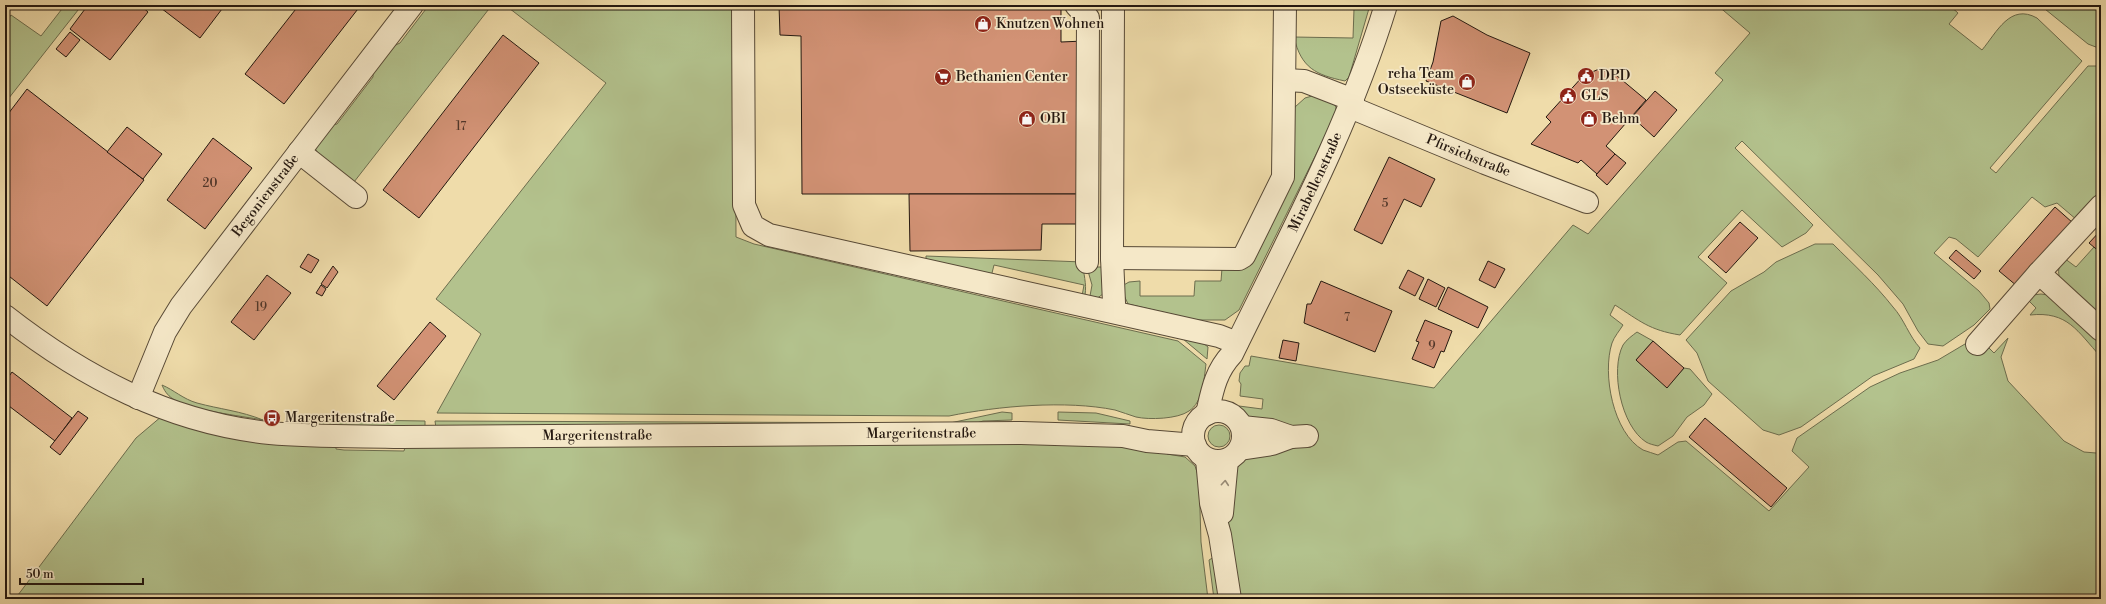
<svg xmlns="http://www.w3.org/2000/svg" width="2106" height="604" font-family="'Libre Bodoni',serif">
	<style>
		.green { fill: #b3c28d; stroke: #6c6d4e }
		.building { fill: #d29275; stroke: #241810 }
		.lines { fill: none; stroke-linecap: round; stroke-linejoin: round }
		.minor-casing { stroke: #574936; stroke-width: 24 }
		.minor { stroke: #f5e8c8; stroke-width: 22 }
		.oneway { stroke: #978a75 }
		.labels { text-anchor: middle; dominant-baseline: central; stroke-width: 3.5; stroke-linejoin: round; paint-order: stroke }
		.number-label { font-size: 12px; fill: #503629 }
		.poi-label { font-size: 14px; fill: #241810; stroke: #f5e8c8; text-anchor: start }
		.street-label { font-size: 14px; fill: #241810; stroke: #f5e8c8 }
	</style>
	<rect width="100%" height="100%" fill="#efdcaa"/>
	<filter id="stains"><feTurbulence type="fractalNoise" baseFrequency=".005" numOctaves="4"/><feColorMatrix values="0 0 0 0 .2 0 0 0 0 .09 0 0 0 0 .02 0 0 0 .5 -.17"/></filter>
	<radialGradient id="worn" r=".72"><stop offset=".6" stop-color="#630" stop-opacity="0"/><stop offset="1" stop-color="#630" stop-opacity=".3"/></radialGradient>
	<g class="green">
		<polygon points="65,5 82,5 5,103 5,23 11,15 41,36"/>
		<polygon points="429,5 492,5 354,182 318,154 313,144 328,126 337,124 373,77 373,66 387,49 400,43"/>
		<path d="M505 5H735L736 237 754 244 1178 341 1206 364C1204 379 1203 402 1189 411 1178 419 1149 420 1136 417 1129 415 1122 412 1115 410 1066 400 998 406 949 416L437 413 481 334 436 299 606 83Z"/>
		<path d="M1351 5H1370L1349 77 1345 81C1316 75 1301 68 1294 37L1353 38 1354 9H1351Z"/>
		<path d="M1717 5 1749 7 1753 5H1949L1958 13 1949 24 1982 50C1997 32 2010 3 2037 18L2082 61 1990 168 1996 173 2088 66H2101V195L2077 220 2057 203 2045 207 2032 197 1978 257 1956 239 1949 237 1934 253 1979 291 1989 303 1990 309 1974 325 1943 346 1928 344 1918 331 1903 304 1878 275 1742 141 1735 148 1813 225 1806 233 1782 247 1742 210 1698 257 1727 283 1680 335C1649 330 1640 321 1615 305L1610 315 1623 325C1620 330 1614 337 1612 343 1602 374 1613 433 1643 450 1648 452 1653 453 1658 455L1678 442 1686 441 1769 511 1809 467 1792 451 1797 438 1870 387 1900 373 1938 360 1970 341 1986 345 1994 353 2008 338 2001 357 2008 381 2064 441 2084 452 2096 453 2101 450V599H1238L1228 519 1234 469 1244 458 1249 419 1239 406 1262 409 1263 399 1240 396 1241 384 1239 381 1240 373 1245 366H1249L1251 356 1434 388 1573 225 1588 234 1723 80 1715 73 1750 33Z"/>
		<polygon points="2040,5 2101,5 2101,49 2088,44"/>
		<polygon points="1312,96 1322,98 1332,102 1336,107 1335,116 1239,310 1225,320 1196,320 1128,304 1123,293 1122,286 1129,282 1140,281 1140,296 1194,296 1195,281 1221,281 1222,268 1242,268 1295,107 1305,98"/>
		<path d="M1815 244H1833C1853 264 1875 284 1893 307 1904 319 1909 336 1920 348L1914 359 1873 376 1801 427 1779 435 1763 430 1708 381 1697 353 1686 340 1731 291 1764 272 1776 262Z"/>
		<path d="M2094 247 2101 253V320C2085 306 2044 282 2064 258L2076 267Z"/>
		<path d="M926 256 1083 262C1083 274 1087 283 1085 295L1082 296 1084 285 994 265 991 277 926 262Z"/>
		<polygon points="1096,267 1107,267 1103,294 1096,299 1090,296 1092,285 1088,271"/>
		<path d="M2041 294 2048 295 2101 343V357C2077 331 2068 311 2030 315L2036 308 2028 300 2033 295Z"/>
		<path d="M1637 332 1653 341 1636 360 1667 387 1684 368 1690 369 1712 394 1704 405 1687 417 1673 436 1658 446C1654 445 1649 444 1646 442 1621 426 1610 370 1623 345 1626 340 1633 335 1637 332Z"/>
		<polygon points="1183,339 1203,343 1208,347 1207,359"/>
		<path d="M162 385C174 390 183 399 197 403 219 409 241 411 263 420 241 416 190 410 173 399 167 395 164 390 162 385Z"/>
		<polygon points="1002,412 1012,413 1012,420 983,421 964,427 436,428 435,421 950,423"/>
		<polygon points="1058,412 1096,413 1130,421 1130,424 1058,420"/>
		<polygon points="162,416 336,445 336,449 344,450 404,451 406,444 1127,442 1167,448 1167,454 1185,457 1195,466 1199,478 1201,542 1208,599 15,599 136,438"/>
		<polygon points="293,419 425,421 425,427 311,426 293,423"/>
		<circle cx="1219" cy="436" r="11"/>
		<polygon points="1216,556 1222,599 1214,599 1209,560"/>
	</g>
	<g class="building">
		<polygon points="88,5 140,5 148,12 110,60 70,29"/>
		<polygon points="157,5 225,5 200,38"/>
		<polygon points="299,5 361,5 284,104 245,74"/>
		<polygon points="779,5 1061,5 1061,42 1084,41 1084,194 802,194 801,36 780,35"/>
		<polygon points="1453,16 1487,35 1530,53 1507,113 1426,81 1433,62 1441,21"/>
		<polygon points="70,32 80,40 66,57 56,49"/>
		<polygon points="503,35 539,63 419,218 383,190"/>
		<polygon points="1599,69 1616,75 1646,100 1606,146 1615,154 1597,174 1581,160 1578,163 1531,144 1551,122 1546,117 1583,76"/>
		<polygon points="27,89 144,180 47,306 5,273 5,118"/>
		<polygon points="1655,91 1677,110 1654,137 1632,117"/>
		<polygon points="127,127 162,154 143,179 107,152"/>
		<polygon points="213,138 252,168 205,229 167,200"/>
		<polygon points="1615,154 1626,163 1607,185 1596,175"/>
		<polygon points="1389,157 1435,179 1421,207 1404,199 1382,244 1354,230"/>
		<polygon points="909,194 1084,194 1084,224 1042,224 1041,250 910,251"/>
		<polygon points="2055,207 2073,223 2017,286 1999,271"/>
		<polygon points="1740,222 1758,238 1726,273 1708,257"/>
		<polygon points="2101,230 2101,253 2089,243"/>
		<polygon points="1956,250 1981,271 1974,279 1949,258"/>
		<polygon points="308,254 319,260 311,273 300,267"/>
		<polygon points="1488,261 1505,269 1495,288 1479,280"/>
		<polygon points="333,266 338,272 327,288 321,284"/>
		<polygon points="1408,270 1424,278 1415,296 1399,288"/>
		<polygon points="267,275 291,293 254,340 231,322"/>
		<polygon points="1428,279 1445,288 1436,307 1419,299"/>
		<polygon points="1321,281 1392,311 1375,352 1304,323 1307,304 1311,304"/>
		<polygon points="321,285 326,289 322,296 316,293"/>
		<polygon points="1448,287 1488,307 1478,328 1438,309"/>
		<polygon points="1425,320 1452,331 1444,352 1441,351 1434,368 1412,359 1419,342 1416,341"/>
		<polygon points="430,322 446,336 394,400 377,386"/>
		<polygon points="1283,340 1299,343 1296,361 1279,358"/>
		<polygon points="1653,341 1684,368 1667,388 1636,360"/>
		<polygon points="12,372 72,418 55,441 5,403 5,382"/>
		<polygon points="78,411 88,418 60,455 50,447"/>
		<polygon points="1705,418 1787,488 1771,507 1689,437"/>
	</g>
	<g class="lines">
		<g class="minor-casing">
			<g id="minor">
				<polyline points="743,5 744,205 753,226 769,235 1219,336 1237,343"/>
				<polyline points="1076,5 1088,18 1087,262"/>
				<polyline points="1285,80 1304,81 1353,100"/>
				<path id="s1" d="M1350 107 1485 163 1587 202"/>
				<polyline points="299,152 356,197"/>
				<polyline points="2101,206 2039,273 2101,330"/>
				<polyline points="1112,258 1239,259 1244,256 1283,177 1285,5"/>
				<polyline points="1112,311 1114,303 1112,258 1113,5"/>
				<path id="s2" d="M5 316C83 377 170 423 270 433 314 437 357 436 401 437L1021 433 1123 436 1147 441 1195 445"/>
				<polyline points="1977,344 2039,273"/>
				<path id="s3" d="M138 398 165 332 181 306 412 5"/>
				<circle cx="1218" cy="436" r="25"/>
				<path id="s4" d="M1207 414C1212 392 1215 372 1232 354 1288 239 1348 129 1386 5"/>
				<polyline points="1242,427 1271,430 1291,437 1307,436"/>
				<polyline points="1240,449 1272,444 1291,437"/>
				<polyline points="1207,459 1211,503 1220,535 1230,599"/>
				<polyline points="1222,513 1227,460"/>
			</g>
		</g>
		<use href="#minor" class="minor"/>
	</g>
	<defs><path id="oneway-chevron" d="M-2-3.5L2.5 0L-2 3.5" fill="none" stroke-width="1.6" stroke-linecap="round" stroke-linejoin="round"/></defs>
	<use class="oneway" href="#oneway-chevron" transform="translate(1225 483) rotate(-85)"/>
	<defs>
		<g id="shop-disc" transform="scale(0.9)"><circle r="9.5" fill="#8f2418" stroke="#f5e8c8"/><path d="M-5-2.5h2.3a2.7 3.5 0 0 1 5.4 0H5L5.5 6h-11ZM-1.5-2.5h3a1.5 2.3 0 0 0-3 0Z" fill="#fff"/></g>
		<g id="civic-disc" transform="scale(0.9)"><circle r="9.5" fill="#8f2418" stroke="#f5e8c8"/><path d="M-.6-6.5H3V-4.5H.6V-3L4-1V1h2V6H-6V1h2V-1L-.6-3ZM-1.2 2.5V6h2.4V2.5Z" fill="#fff"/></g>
		<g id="supermarket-disc" transform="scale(0.9)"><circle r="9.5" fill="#8f2418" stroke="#f5e8c8"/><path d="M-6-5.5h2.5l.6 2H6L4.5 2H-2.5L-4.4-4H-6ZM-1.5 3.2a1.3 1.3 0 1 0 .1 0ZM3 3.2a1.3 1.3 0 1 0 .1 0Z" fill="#fff"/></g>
		<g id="bus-disc" transform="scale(0.9)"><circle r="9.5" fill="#8f2418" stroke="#f5e8c8"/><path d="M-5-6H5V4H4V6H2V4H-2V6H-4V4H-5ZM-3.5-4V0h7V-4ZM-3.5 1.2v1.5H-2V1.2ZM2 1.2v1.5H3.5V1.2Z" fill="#fff"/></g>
	</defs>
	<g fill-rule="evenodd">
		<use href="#shop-disc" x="983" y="24"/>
		<use href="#civic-disc" x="1586" y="76"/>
		<use href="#supermarket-disc" x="943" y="77"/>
		<use href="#shop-disc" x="1467" y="82"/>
		<use href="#civic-disc" x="1568" y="96"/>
		<use href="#shop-disc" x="1027" y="119"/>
		<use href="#shop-disc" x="1589" y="119"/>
		<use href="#bus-disc" x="272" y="418"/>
	</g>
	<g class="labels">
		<g class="number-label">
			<text x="461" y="126">17</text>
			<text x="210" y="183">20</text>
			<text x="1385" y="203">5</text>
			<text x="261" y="307">19</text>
			<text x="1347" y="317">7</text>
			<text x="1432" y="346">9</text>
		</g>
		<g class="poi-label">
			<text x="996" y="24">Knutzen Wohnen</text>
			<text x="1454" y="74" text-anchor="end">reha Team<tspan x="1454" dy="16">Ostseeküste</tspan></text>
			<text x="1599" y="76">DPD</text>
			<text x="956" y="77">Bethanien Center</text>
			<text x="1581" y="96">GLS</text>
			<text x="1040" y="119">OBI</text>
			<text x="1602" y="119">Behm</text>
			<text x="285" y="418">Margeritenstraße</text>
		</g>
		<g class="street-label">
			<text stroke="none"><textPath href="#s1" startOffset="128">Pfirsichstraße</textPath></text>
			<text stroke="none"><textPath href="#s4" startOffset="257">Mirabellenstraße</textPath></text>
			<text stroke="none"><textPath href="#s3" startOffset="241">Begonienstraße</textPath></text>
			<text stroke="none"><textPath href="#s2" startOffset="945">Margeritenstraße</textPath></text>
			<text stroke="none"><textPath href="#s2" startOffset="621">Margeritenstraße</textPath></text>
		</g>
	</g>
	<rect width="2106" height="604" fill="none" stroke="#efdcaa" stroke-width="20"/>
	<rect x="6" y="6" width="2094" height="592" fill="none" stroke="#241810" stroke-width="2"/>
	<rect x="10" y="10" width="2086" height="584" fill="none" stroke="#241810"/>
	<path d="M20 578v6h123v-6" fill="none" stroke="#241810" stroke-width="2"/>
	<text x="26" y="578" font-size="12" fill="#241810" stroke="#f5e8c8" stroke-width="3" paint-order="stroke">50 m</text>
	<rect width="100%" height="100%" filter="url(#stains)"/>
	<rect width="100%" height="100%" fill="url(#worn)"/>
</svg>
